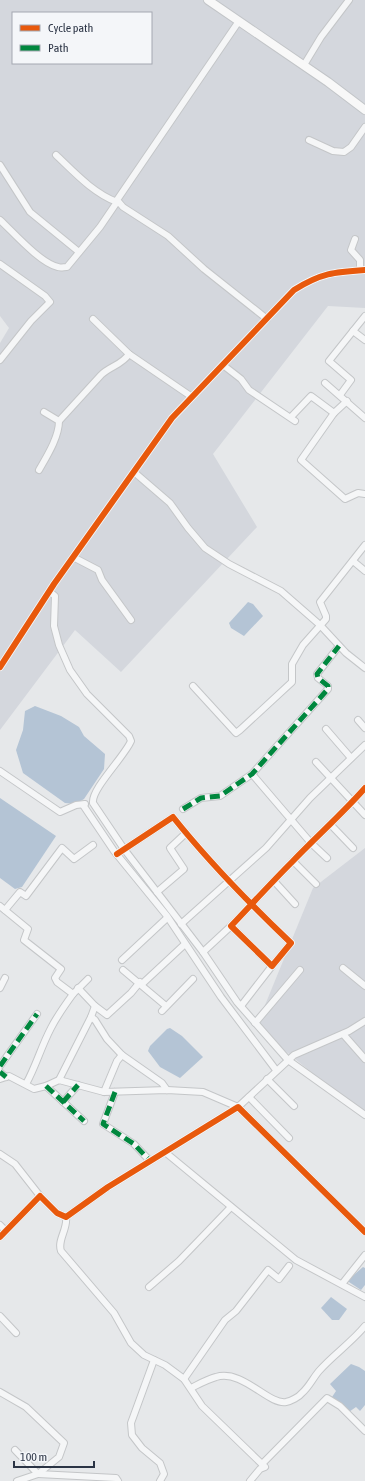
<svg xmlns="http://www.w3.org/2000/svg" width="365" height="1481" font-family="'Asap Condensed',sans-serif">
	<style>
		.built { fill: #d4d7dd; fill-rule: evenodd }
		.water { fill: #b4c4d5 }
		.lines { fill: none; stroke-linecap: round; stroke-linejoin: round }
		.minor-casing { stroke: #c4c6c8; stroke-width: 8 }
		.major-casing { stroke: #c2c5c8; stroke-width: 10 }
		.minor { stroke: #f5f6f7; stroke-width: 6 }
		.major { stroke: #f8f8f8; stroke-width: 8 }
		.quiet { stroke: #00873e; stroke-width: 5; stroke-dasharray: 10 5; stroke-linecap: butt }
		.cycleway-casing { stroke: #f4f6f9; stroke-width: 8 }
		.cycleway { stroke: #e8590c; stroke-width: 6 }
	</style>
	<rect width="100%" height="100%" fill="#e6e8ea"/>
	<g class="built">
		<path d="M0 0H365V308L328 306 213 454 257 527 121 672 75 630 0 730V343L9 328 0 316ZM13 13H151V63H13Z"/>
		<polygon points="365,848 365,1116 256,1027 313,888"/>
	</g>
	<g class="water">
		<polygon points="248,602 253,604 263,616 244,636 231,628 229,623"/>
		<polygon points="35,706 61,716 79,727 84,736 105,754 104,769 84,799 75,804 65,803 23,773 16,750 23,730 25,711"/>
		<polygon points="0,798 56,836 22,887 15,889 0,878"/>
		<polygon points="170,1028 182,1036 203,1057 180,1078 160,1067 148,1051 150,1046 167,1029"/>
		<polygon points="363,1267 365,1268 365,1285 361,1290 349,1282 349,1279"/>
		<polygon points="331,1297 347,1309 339,1320 332,1320 321,1308"/>
		<polygon points="351,1364 359,1367 365,1371 365,1405 360,1411 356,1407 346,1414 332,1397 336,1391 330,1384"/>
	</g>
	<g class="lines">
		<g class="minor-casing">
			<g id="minor">
				<polyline points="239,21 117,200 123,207 168,236 204,269 267,319"/>
				<polyline points="304,65 321,37 349,0"/>
				<polyline points="309,140 333,151 344,152 351,147 365,127"/>
				<polyline points="0,165 30,212 79,252"/>
				<path d="M0 220C13 232 40 263 58 267 60 268 64 267 67 267L100 227 117 202C93 193 74 172 56 155"/>
				<polyline points="355,239 351,250 360,260 360,270"/>
				<polyline points="0,264 45,296 50,302 31,321 0,360"/>
				<polyline points="365,316 353,331 365,340"/>
				<polyline points="93,319 129,354 192,397"/>
				<polyline points="223,365 241,379 249,390 295,421"/>
				<polyline points="325,383 365,418"/>
				<polyline points="340,395 351,380 329,361 353,331"/>
				<polyline points="347,401 334,413 301,460 345,499 358,493 365,494"/>
				<polyline points="291,417 311,396 334,413"/>
				<path d="M59 421 101 375C110 366 122 365 129 354"/>
				<path d="M39 470C47 456 59 437 59 421L44 412"/>
				<polyline points="134,472 170,503 188,528 205,548 229,564 281,591 320,625 346,653 365,668"/>
				<polyline points="73,557 98,570 102,580 131,620"/>
				<polyline points="353,561 365,571"/>
				<path d="M49 591 55 596 54 626 59 645 70 670 87 694 129 736 131 741C125 756 91 789 93 803L124 849 203 952"/>
				<path d="M0 667 54 584 172 418 294 290C321 273 334 272 365 270"/>
				<polyline points="193,686 236,733 240,730 292,682 292,664 303,645 326,619 326,616 320,602 365,545"/>
				<polyline points="358,720 365,728"/>
				<polyline points="326,729 351,758"/>
				<polyline points="316,762 365,815"/>
				<polyline points="0,771 60,812 76,805 85,804"/>
				<polyline points="252,774 311,843 327,858"/>
				<polyline points="83,805 114,851 167,916 221,997 276,1070"/>
				<polyline points="183,809 201,798 220,796 252,774 328,689 328,686 318,678 317,674 339,646"/>
				<polyline points="330,824 353,848"/>
				<path d="M117 854 173 817C209 862 249 903 291 943L272 966 231 926C251 905 271 883 292 862 316 837 342 814 365 788"/>
				<polyline points="293,861 316,884"/>
				<polyline points="274,881 295,904"/>
				<polyline points="157,892 184,869 170,848 186,833"/>
				<polyline points="0,906 28,929 24,940 61,969 55,978 57,982 73,994 88,979"/>
				<polyline points="5,910 20,892 26,896 62,848 74,859 93,845"/>
				<polyline points="181,924 266,848 310,798 365,745"/>
				<polyline points="231,926 203,952 237,1002 288,1060 365,1115"/>
				<polyline points="122,960 167,918"/>
				<polyline points="343,968 365,986"/>
				<polyline points="123,970 166,1006"/>
				<polyline points="142,984 185,944"/>
				<polyline points="0,988 5,978"/>
				<polyline points="78,988 95,1006"/>
				<polyline points="241,1006 272,966"/>
				<polyline points="162,1011 193,979"/>
				<polyline points="91,1017 95,1006 107,1015 131,993 140,982"/>
				<polyline points="255,1023 300,970"/>
				<polyline points="343,1034 365,1059"/>
				<polyline points="0,1066 37,1014"/>
				<polyline points="0,1072 6,1077"/>
				<polyline points="0,1079 9,1076 34,1089 46,1086 59,1080 104,1092 167,1090 203,1092 238,1107 294,1055 349,1031 365,1021"/>
				<polyline points="267,1079 294,1106"/>
				<polyline points="59,1080 91,1017 95,1020 107,1039 122,1055 162,1083 167,1090"/>
				<path d="M26 1084C36 1066 41 1047 51 1028 57 1016 65 1005 73 994"/>
				<polyline points="46,1086 84,1121"/>
				<polyline points="104,1092 117,1061 122,1055"/>
				<polyline points="115,1092 103,1124 134,1144 150,1161"/>
				<polyline points="249,1097 289,1138"/>
				<polyline points="63,1102 78,1085"/>
				<polyline points="165,1152 296,1260 365,1297"/>
				<polyline points="0,1154 15,1164 40,1196"/>
				<path d="M66 1217C68 1229 57 1240 61 1251L114 1313 131 1343 144 1355 165 1365 184 1379 202 1406 265 1467 260 1469 250 1481"/>
				<polyline points="0,1225 6,1231"/>
				<polyline points="0,1237 40,1196 57,1213 66,1217 108,1187 238,1107 365,1232"/>
				<polyline points="342,1284 365,1255"/>
				<polyline points="149,1287 179,1261 231,1207"/>
				<polyline points="0,1316 16,1333"/>
				<polyline points="154,1360 131,1423 132,1435 142,1448 160,1463 164,1474 160,1481"/>
				<polyline points="184,1379 225,1320 236,1311 268,1270 279,1279 289,1266"/>
				<path d="M191 1388C199 1384 208 1379 216 1377 243 1369 268 1405 286 1402 291 1401 299 1397 302 1393 309 1387 313 1378 319 1371 333 1355 351 1343 365 1326"/>
				<polyline points="0,1392 26,1407 64,1443 59,1457 38,1474 17,1481"/>
				<polyline points="15,1450 38,1474 116,1478 118,1481"/>
				<polyline points="262,1464 327,1398 340,1406 365,1431"/>
			</g>
		</g>
		<g class="major-casing">
			<polyline id="major" points="208,0 328,82 365,110"/>
		</g>
		<use href="#minor" class="minor"/>
		<use href="#major" class="major"/>
		<g class="quiet">
			<polyline points="183,809 201,798 220,796 252,774 328,689 328,686 318,678 317,674 339,646"/>
			<polyline points="0,1066 37,1014"/>
			<polyline points="0,1072 6,1077"/>
			<polyline points="46,1086 84,1121"/>
			<polyline points="115,1092 103,1124 134,1144 150,1161"/>
			<polyline points="63,1102 78,1085"/>
		</g>
		<g class="cycleway-casing">
			<g id="cycleway">
				<path d="M0 667 54 584 172 418 294 290C321 273 334 272 365 270"/>
				<path d="M117 854 173 817C209 862 249 903 291 943L272 966 231 926C251 905 271 883 292 862 316 837 342 814 365 788"/>
				<polyline points="0,1237 40,1196 57,1213 66,1217 108,1187 238,1107 365,1232"/>
			</g>
		</g>
		<use href="#cycleway" class="cycleway"/>
	</g>
	<rect x="12" y="12" width="140" height="52" fill="#f4f6f9" stroke="#a4a8b1"/>
	<rect x="20" y="25" width="20" height="6" fill="#e8590c" stroke="#a4a8b1"/>
	<text x="48" y="32" font-size="12" fill="#2b3445">Cycle path</text>
	<rect x="20" y="45" width="20" height="6" fill="#00873e" stroke="#a4a8b1"/>
	<text x="48" y="52" font-size="12" fill="#2b3445">Path</text>
	<path d="M14 1461v6h80v-6" fill="none" stroke="#2b3445" stroke-width="2"/>
	<text x="20" y="1461" font-size="12" fill="#2b3445" stroke="#f4f6f9" stroke-width="3" paint-order="stroke">100 m</text>
</svg>
